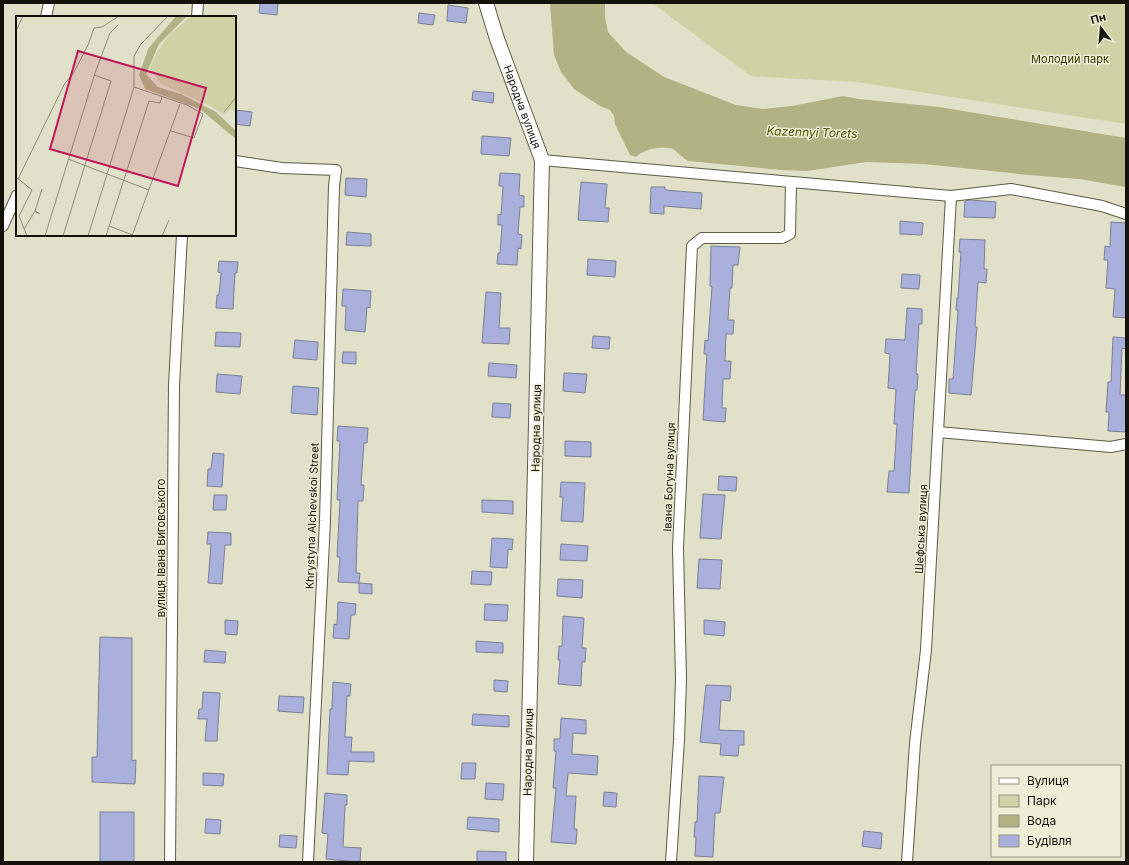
<svg xmlns="http://www.w3.org/2000/svg" width="1129" height="865" font-family="Inter,sans-serif">
	<style>
		.green { fill: #d0d1a5 }
		.water { fill: #b2b284 }
		.building { fill: #a8b0db; stroke: #7c8096 }
		.lines { fill: none; stroke-linecap: round; stroke-linejoin: round }
		.street-casing { stroke: #5b5b46; stroke-width: 12 }
		.secondary-casing { stroke: #5b5b46; stroke-width: 16 }
		.street { stroke: #fff; stroke-width: 10 }
		.secondary { stroke: #fff; stroke-width: 14 }
		.labels { text-anchor: middle; dominant-baseline: central; stroke-width: 3; stroke-linejoin: round; paint-order: stroke }
		.park-label { font-size: 11px; fill: #3a3800; stroke: #edeed5 }
		.street-label { font-size: 11px; fill: #13130b; stroke: #edeed5 }
		.water-label { font-size: 12px; font-style: italic; fill: #565403; stroke: #edeed5 }
		.inset-road { fill: none; stroke: #8e8f7c; stroke-width: 1 }
		.view { fill: #c2185b; fill-opacity: 0.15; stroke: #c2185b; stroke-width: 2 }
		.inset-edge { fill: none; stroke: #13130b; stroke-width: 2 }
	</style>
	<rect width="100%" height="100%" fill="#e0e1c8"/>
	<polygon class="green" points="652,3 1126,3 1126,124 856,82 751,76"/>
	<path class="water" d="M550 3H605V17L608 32 626 52 664 77 736 105 763 109 792 106 843 96 859 99 939 107 1126 138V187L1079 179 1029 175 924 164 866 162 807 171 781 170 688 161C683 158 676 151 673 149 662 145 644 149 636 157L630 155 615 124 614 116 610 110 600 106 574 89 561 72 554 55Z"/>
	<g class="building">
		<polygon points="260,3 278,3 277,15 259,13"/>
		<polygon points="448,5 468,8 466,23 447,21"/>
		<polygon points="419,13 435,15 433,25 418,23"/>
		<polygon points="473,91 494,93 493,103 472,100"/>
		<polygon points="235,110 252,112 250,126 235,124"/>
		<polygon points="482,136 511,138 509,156 481,154"/>
		<polygon points="500,173 520,174 519,195 524,196 524,207 520,207 518,234 522,235 521,249 518,248 517,265 497,264 498,253 500,253 502,225 498,225 498,214 501,215 503,186 499,186"/>
		<polygon points="346,178 367,179 366,197 345,195"/>
		<polygon points="581,182 607,184 605,208 609,208 608,222 578,220"/>
		<polygon points="651,187 665,187 665,190 702,193 701,209 664,206 664,214 650,213"/>
		<polygon points="970,200 996,202 995,218 964,217 965,201"/>
		<polygon points="900,221 923,223 922,235 900,234"/>
		<polygon points="1111,222 1126,223 1126,318 1113,317 1115,289 1106,288 1108,260 1104,260 1105,246 1110,247"/>
		<polygon points="347,232 371,234 371,246 346,245"/>
		<polygon points="960,239 985,240 984,269 987,269 986,283 978,282 975,327 977,327 971,395 949,393 949,379 953,379 955,353 958,310 956,310 957,298 958,298 961,252 959,252"/>
		<polygon points="711,246 740,247 738,265 733,265 732,288 730,288 728,320 734,320 733,334 726,334 725,361 731,361 730,379 723,379 722,408 726,408 725,422 703,420 707,354 704,354 705,340 708,341 712,287 710,286"/>
		<polygon points="588,259 616,261 615,277 587,275"/>
		<polygon points="219,261 238,262 237,273 235,273 233,309 216,308 217,295 219,295 221,273 218,272"/>
		<polygon points="902,274 920,275 919,289 901,288"/>
		<polygon points="343,289 371,291 370,308 367,307 365,332 345,330 346,306 342,306"/>
		<polygon points="486,292 501,293 499,328 510,328 509,344 482,343"/>
		<polygon points="907,308 922,309 922,324 919,324 916,374 918,374 917,390 915,390 909,493 887,492 889,471 894,471 897,424 894,424 896,389 888,388 890,354 885,353 886,339 905,340"/>
		<polygon points="216,332 241,333 240,347 215,346"/>
		<polygon points="593,336 610,337 609,349 592,348"/>
		<polygon points="1113,337 1126,338 1126,349 1122,348 1120,395 1126,395 1126,432 1108,431 1109,412 1106,412 1108,382 1111,382"/>
		<polygon points="295,340 318,342 317,360 293,358"/>
		<polygon points="343,352 356,352 356,364 342,363"/>
		<polygon points="489,363 517,365 516,378 488,376"/>
		<polygon points="564,373 587,374 585,393 563,391"/>
		<polygon points="217,374 242,376 240,394 216,392"/>
		<polygon points="293,386 319,388 317,415 291,413"/>
		<polygon points="493,403 511,404 510,418 492,417"/>
		<polygon points="338,426 368,428 367,443 364,443 361,485 364,485 363,501 358,501 356,573 360,573 359,583 338,582 340,557 337,557 340,500 337,500 340,441 337,441"/>
		<polygon points="565,441 591,442 591,457 565,456"/>
		<polygon points="213,453 224,454 222,487 207,486 208,469 211,469"/>
		<polygon points="719,476 737,477 736,491 718,490"/>
		<polygon points="561,482 585,483 583,522 561,521 563,497 560,497"/>
		<polygon points="703,494 725,495 721,539 700,538"/>
		<polygon points="214,495 227,495 226,510 213,510"/>
		<polygon points="482,500 513,501 513,514 482,512"/>
		<polygon points="208,532 231,533 231,545 225,545 222,584 208,583 211,544 207,544"/>
		<polygon points="492,538 513,539 512,550 508,549 507,568 490,567"/>
		<polygon points="561,544 588,546 587,561 560,560"/>
		<polygon points="699,559 722,560 720,589 697,588"/>
		<polygon points="472,571 492,572 491,585 471,584"/>
		<polygon points="558,579 583,580 582,598 557,596"/>
		<polygon points="359,583 372,584 372,594 359,593"/>
		<polygon points="338,602 356,604 355,615 351,615 349,639 333,638 334,624 337,625"/>
		<polygon points="485,604 508,605 507,621 484,620"/>
		<polygon points="563,616 584,618 582,648 586,648 585,662 582,662 581,686 558,684 560,660 558,660 559,646 562,646"/>
		<polygon points="225,620 238,621 237,635 225,634"/>
		<polygon points="704,620 725,622 724,636 704,634"/>
		<polygon points="100,637 132,638 132,761 136,760 135,784 92,782 92,757 97,757"/>
		<polygon points="476,641 503,643 503,653 476,652"/>
		<polygon points="205,650 226,652 225,663 204,662"/>
		<polygon points="494,680 508,681 507,692 494,691"/>
		<polygon points="333,682 351,684 350,696 347,696 345,737 352,737 351,752 374,752 374,762 349,761 348,775 327,774 330,709 332,709"/>
		<polygon points="706,685 731,686 730,701 721,700 719,730 744,731 744,745 739,745 738,756 720,755 721,744 700,742"/>
		<polygon points="203,692 220,693 217,741 205,741 207,719 198,719 199,709 202,709"/>
		<polygon points="279,696 304,697 303,713 278,711"/>
		<polygon points="473,714 509,716 509,727 472,725"/>
		<polygon points="561,718 586,720 586,734 573,733 572,754 598,756 597,775 568,773 566,796 576,796 574,829 577,829 576,844 551,842 556,788 553,788 556,751 554,751 554,739 560,739"/>
		<polygon points="462,763 476,763 475,779 461,779"/>
		<polygon points="203,773 224,774 223,786 203,785"/>
		<polygon points="699,776 724,777 720,813 715,813 713,857 695,856 696,837 694,837 695,822 697,822"/>
		<polygon points="486,783 504,784 503,800 485,799"/>
		<polygon points="604,792 617,793 616,807 603,806"/>
		<polygon points="325,793 347,795 347,805 345,805 343,847 361,848 360,862 326,859 328,834 322,833"/>
		<rect x="100" y="812" width="34" height="50"/>
		<polygon points="468,817 499,819 499,832 467,829"/>
		<polygon points="206,819 221,820 220,834 205,833"/>
		<polygon points="864,831 882,833 881,849 862,846"/>
		<polygon points="280,835 297,836 296,848 279,847"/>
		<polygon points="477,851 506,852 506,862 477,862"/>
	</g>
	<g class="lines">
		<g class="street-casing">
			<g id="street">
				<polyline points="46,17 49,3"/>
				<polyline points="197,17 198,3"/>
				<polyline points="542,160 951,196 1011,189 1102,206 1126,214"/>
				<polyline points="235,161 282,168 336,170 334,186 325,521 308,862"/>
				<polyline points="3,226 17,195"/>
				<polyline points="938,432 1111,447 1126,444"/>
				<polyline points="170,862 174,385 182,235"/>
				<polyline points="671,862 679,740 681,679 678,548 692,246 702,238 782,238 790,234 791,182"/>
				<polyline points="907,862 915,743 926,650 951,196"/>
			</g>
		</g>
		<g class="secondary-casing">
			<g id="secondary">
				<path id="s1" d="M486 3 497 39 542 160 526 862"/>
			</g>
		</g>
		<use href="#street" class="street"/>
		<use href="#secondary" class="secondary"/>
	</g>
	<g class="labels">
		<g class="park-label">
			<text x="1070" y="59">Молодий парк</text>
		</g>
		<g class="street-label">
			<text stroke="none"><textPath href="#s1" startOffset="110">Народна вулиця</textPath></text>
			<text transform="translate(536 428) rotate(-89)">Народна вулиця</text>
			<text transform="translate(669 477) rotate(-88)">Івана Богуна вулиця</text>
			<text transform="translate(312 516) rotate(-88)">Khrystyna Alchevskoi Street</text>
			<text transform="translate(921 529) rotate(-87)">Шефська вулиця</text>
			<text transform="translate(161 548) rotate(-90)">вулиця Івана Виговського</text>
			<text transform="translate(528 752) rotate(-89)">Народна вулиця</text>
		</g>
		<g class="water-label">
			<text transform="translate(812 132) rotate(2)">Kazennyi Torets</text>
		</g>
	</g>
	<g transform="translate(16 16)">
		<rect width="220" height="220" fill="#e0e1c8"/>
		<path d="M176 0H220V96L214 93 209 99 194 90 145 68 134 53 141 36 155 17Z" fill="#d0d1a5"/>
		<path d="M160 0H171L143 28 130 58 142 71 165 78 200 96 220 115V123L184 93 129 73 123 59 132 33Z" fill="#b2b284"/>
		<path class="inset-road" d="M0 15 7 0M118 71 171 89 187 98 178 122 155 115M208 96 220 81M52 143 133 174M0 161 16 174 3 200 11 220M2 163 49 67 57 58 72 29 78 12 86 11 103 0M19 195 26 173M93 210 117 219M8 213 19 195 24 198M29 220 79 57 94 17 102 9M47 220 95 65 78 59M72 220 118 71V40L125 28 152 0M90 220 133 85 144 87 146 81M116 220 164 88M146 220 153 204"/>
		<path class="view" d="M62 35 190 72 162 170 34 133Z"/>
		<rect width="220" height="220" class="inset-edge"/>
	</g>
	<rect width="1129" height="865" fill="none" stroke="#13130b" stroke-width="8"/>
	<rect x="991" y="765" width="130" height="92" fill="#edeed5" stroke="#969684"/>
	<rect x="999" y="778" width="20" height="6" fill="#ffffff" stroke="#969684"/>
	<text x="1027" y="785" font-size="12" fill="#13130b">Вулиця</text>
	<rect x="999" y="795" width="20" height="12" fill="#d0d1a5" stroke="#969684"/>
	<text x="1027" y="805" font-size="12" fill="#13130b">Парк</text>
	<rect x="999" y="815" width="20" height="12" fill="#b2b284" stroke="#969684"/>
	<text x="1027" y="825" font-size="12" fill="#13130b">Вода</text>
	<rect x="999" y="835" width="20" height="12" fill="#a8b0db" stroke="#969684"/>
	<text x="1027" y="845" font-size="12" fill="#13130b">Будівля</text>
	<g transform="translate(1101 28) rotate(344)" stroke="#edeed5" stroke-width="3" paint-order="stroke">
	<path d="M0-3L7 15L0 10L-7 15Z" fill="#13130b"/>
	<text y="-6" font-size="11" font-weight="bold" text-anchor="middle" fill="#13130b">Пн</text>
	</g>
</svg>
